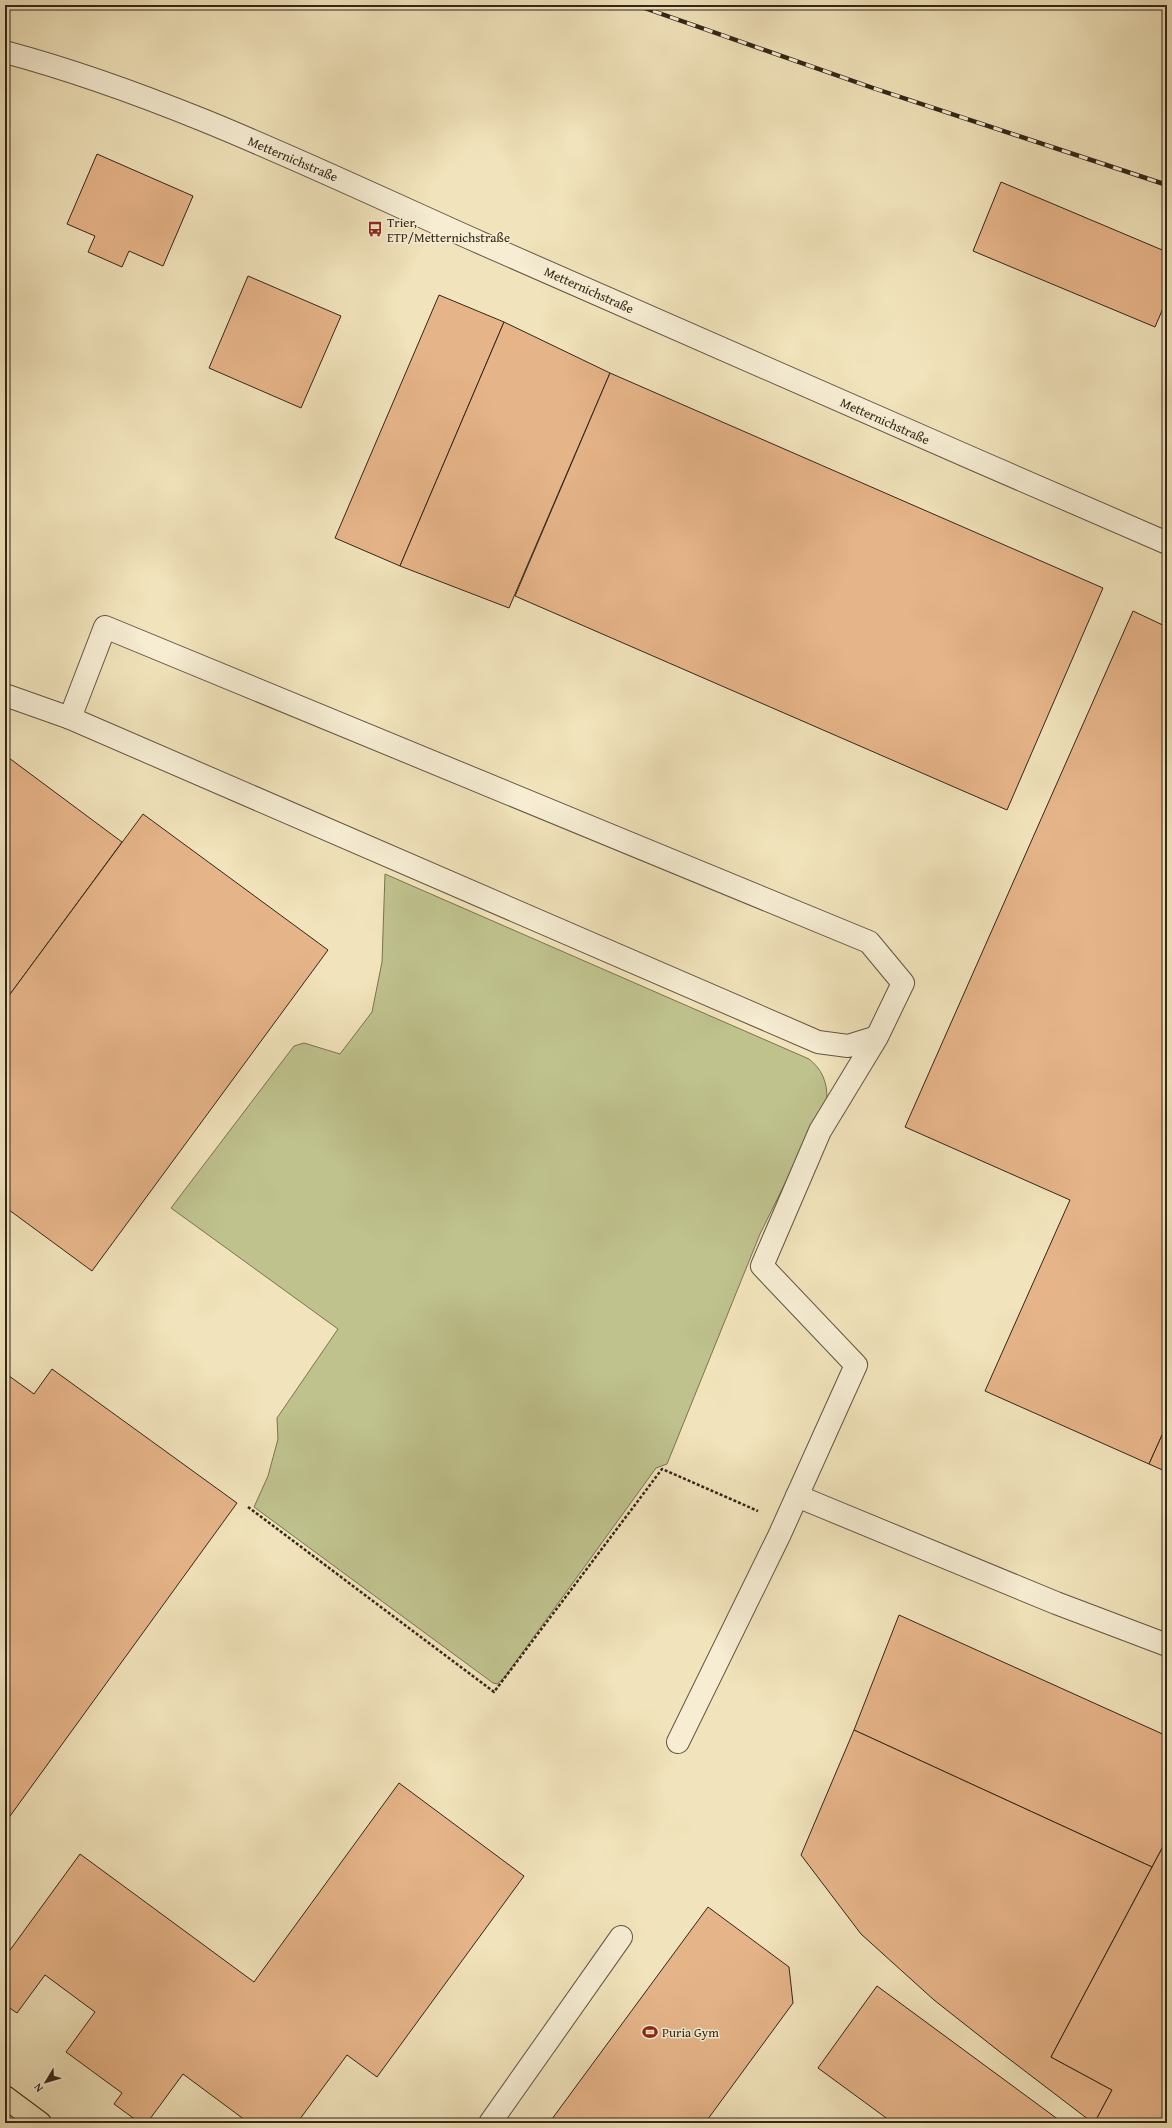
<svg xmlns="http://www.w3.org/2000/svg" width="1172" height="2128" font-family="'Gentium Book Plus',serif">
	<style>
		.green { fill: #bfc28d; stroke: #797452 }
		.building { fill: #e6b489; stroke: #332618 }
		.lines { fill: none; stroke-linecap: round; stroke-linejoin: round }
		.minor-casing { stroke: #625541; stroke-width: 24 }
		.major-casing { stroke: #332618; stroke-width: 24 }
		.path { stroke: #332618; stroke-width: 2.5; stroke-dasharray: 3 2; stroke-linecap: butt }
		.minor { stroke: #f6edd3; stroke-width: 22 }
		.major { stroke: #f1e3bb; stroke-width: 22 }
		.rail-casing { stroke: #332618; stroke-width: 4.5 }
		.rail { stroke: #f6edd3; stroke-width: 3; stroke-dasharray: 9; stroke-linecap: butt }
		.labels { text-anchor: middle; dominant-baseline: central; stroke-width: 3; stroke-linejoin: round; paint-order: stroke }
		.street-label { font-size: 13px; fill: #332618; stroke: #f6edd3 }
		.poi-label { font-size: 13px; fill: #332618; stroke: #f6edd3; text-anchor: start }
	</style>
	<rect width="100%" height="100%" fill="#f1e3bb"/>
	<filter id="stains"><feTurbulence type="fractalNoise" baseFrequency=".005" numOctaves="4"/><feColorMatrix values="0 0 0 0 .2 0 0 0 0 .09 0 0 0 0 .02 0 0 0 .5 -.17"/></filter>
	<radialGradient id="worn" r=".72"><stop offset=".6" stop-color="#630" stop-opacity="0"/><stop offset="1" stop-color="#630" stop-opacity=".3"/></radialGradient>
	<path class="green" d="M385 874 809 1059C822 1069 827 1082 827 1098L760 1234 667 1464 656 1468 504 1678 497 1684 493 1683 254 1507 268 1476 278 1439 277 1418 338 1329 171 1208 294 1046 304 1043 340 1054 372 1012 382 962Z"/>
	<g class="building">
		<polygon points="97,154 193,196 163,266 129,251 122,267 88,252 95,236 67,224"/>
		<polygon points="1001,182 1167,252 1167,299 1155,327 973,251"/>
		<polygon points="248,276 341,316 301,408 209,368"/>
		<polygon points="439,295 504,322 400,566 335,538"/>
		<polygon points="504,322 610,373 509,608 400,566"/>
		<polygon points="610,373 1103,588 1007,810 515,596"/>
		<polygon points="1133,611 1167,627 1167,1424 1149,1464 985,1391 1070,1200 905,1127"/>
		<polygon points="5,755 122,842 5,1001"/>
		<polygon points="143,814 328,950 92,1271 5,1207 5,1001"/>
		<polygon points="52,1369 237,1503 5,1823 5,1373 34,1394"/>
		<polygon points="1167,1424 1167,1472 1149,1464"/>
		<polygon points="899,1615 1167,1736 1167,1778 1163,1785 1167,1787 1167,1839 1152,1867 854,1730"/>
		<polygon points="854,1730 1152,1867 1051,2057 1112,2090 1097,2118 1096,2123 1093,2123 1000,2052 934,2000 861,1934 801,1855"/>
		<polygon points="399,1783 524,1876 377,2077 347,2055 297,2123 249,2123 183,2074 147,2123 140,2123 114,2104 122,2093 66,2052 95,2012 45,1975 17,2013 5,2005 5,1957 80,1854 254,1982"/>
		<polygon points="1167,1839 1167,2123 1105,2123 1097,2118 1112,2090 1051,2057"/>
		<polygon points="708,1907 789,1967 793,2003 705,2123 549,2123"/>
		<polygon points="877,1986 1063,2123 893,2123 818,2068"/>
	</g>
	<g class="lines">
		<g class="minor-casing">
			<g id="minor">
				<path d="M5 52C169 96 326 174 481 243 710 344 938 444 1167 543"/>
				<polyline points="5,695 70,718"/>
				<polyline points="797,1496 1056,1603 1167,1645"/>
				<polyline points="678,1742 779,1536 856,1365 762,1266 820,1131 877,1037 903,983 869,942 105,627 70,718 818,1042 848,1046 877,1037"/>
				<polyline points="490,2123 621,1937"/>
			</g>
		</g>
		<g class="major-casing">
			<polyline id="major" points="5,2097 40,2123"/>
		</g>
		<polyline class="path" points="248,1507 494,1692 662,1469 758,1511"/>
		<use href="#minor" class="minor"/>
		<use href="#major" class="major"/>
		<g class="rail-casing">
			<polyline id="rail" points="636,5 873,88 1167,185"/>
		</g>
		<use href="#rail" class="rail"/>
	</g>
	<defs>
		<g id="bus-bare" transform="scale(1.2)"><path d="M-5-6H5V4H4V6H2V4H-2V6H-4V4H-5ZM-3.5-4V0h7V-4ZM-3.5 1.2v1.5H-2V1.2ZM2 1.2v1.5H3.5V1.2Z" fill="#8f2418" stroke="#f6edd3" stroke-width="2.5" paint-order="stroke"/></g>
		<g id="stadium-bare" transform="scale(1.2)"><path d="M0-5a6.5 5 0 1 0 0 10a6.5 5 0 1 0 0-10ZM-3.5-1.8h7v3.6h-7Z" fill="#8f2418" stroke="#f6edd3" stroke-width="2.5" paint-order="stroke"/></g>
	</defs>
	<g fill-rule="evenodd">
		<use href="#bus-bare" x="375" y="229"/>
		<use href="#stadium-bare" x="650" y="2032"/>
	</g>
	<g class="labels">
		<g class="street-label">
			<text transform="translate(293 159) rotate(23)">Metternichstraße</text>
			<text transform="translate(589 290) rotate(24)">Metternichstraße</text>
			<text transform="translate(885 421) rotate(24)">Metternichstraße</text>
		</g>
		<g class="poi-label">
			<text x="387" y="222">Trier,<tspan x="387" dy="15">ETP/Metternichstraße</tspan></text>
			<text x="662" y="2032">Puria Gym</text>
		</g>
	</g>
	<rect width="1172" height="2128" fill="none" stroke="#f1e3bb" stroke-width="20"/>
	<rect x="6" y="6" width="1160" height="2116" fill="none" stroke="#332618" stroke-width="2"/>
	<rect x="10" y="10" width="1152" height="2108" fill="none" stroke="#332618"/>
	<g transform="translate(46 2082) rotate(232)" stroke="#f6edd3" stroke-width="3" paint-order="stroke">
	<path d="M0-3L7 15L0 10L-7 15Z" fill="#332618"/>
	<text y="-6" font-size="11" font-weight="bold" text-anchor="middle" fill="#332618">N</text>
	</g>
	<rect width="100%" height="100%" filter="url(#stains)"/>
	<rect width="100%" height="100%" fill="url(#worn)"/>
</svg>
